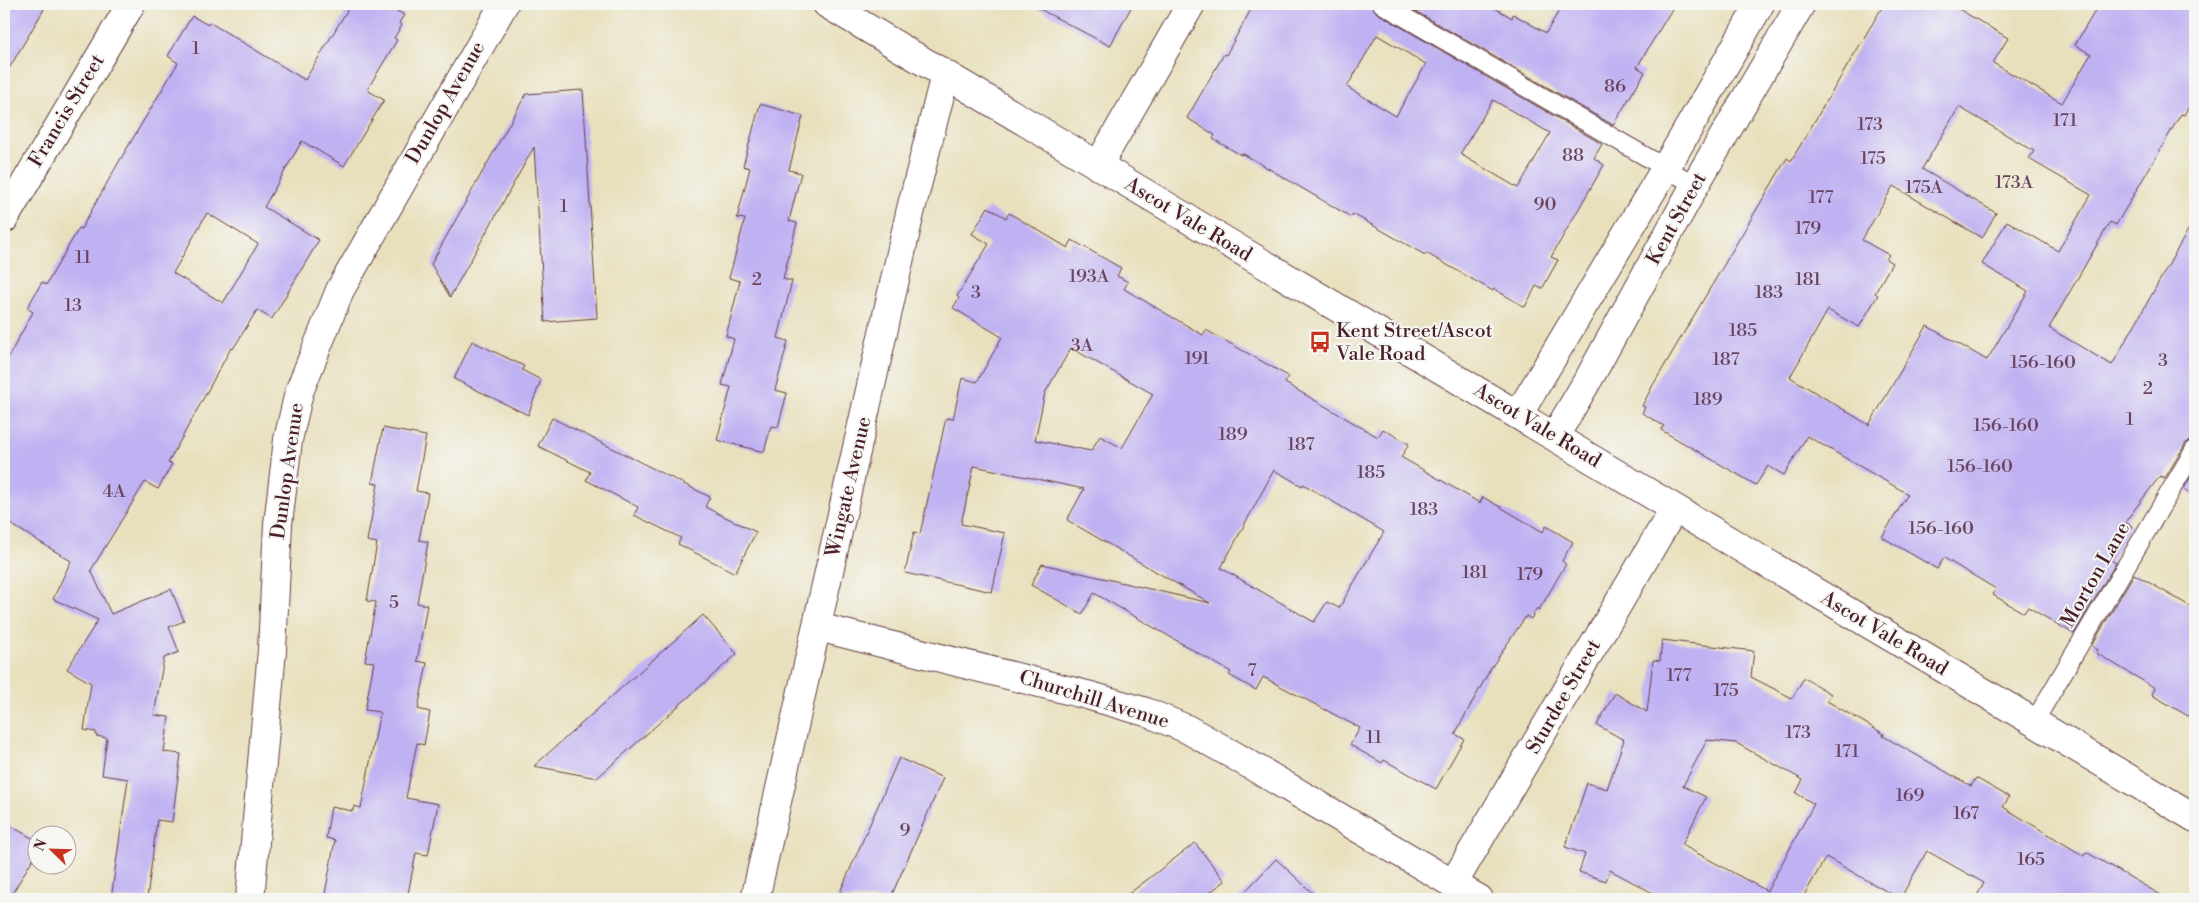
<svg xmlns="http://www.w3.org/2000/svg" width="2199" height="903" font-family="'Libre Bodoni',serif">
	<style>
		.building { fill: #c0b1f2; fill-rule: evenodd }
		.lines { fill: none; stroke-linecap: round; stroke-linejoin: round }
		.service-casing { stroke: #623c41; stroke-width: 20 }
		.minor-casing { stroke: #623c41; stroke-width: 30 }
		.tertiary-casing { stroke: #623c41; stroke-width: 30 }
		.primary-casing { stroke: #623c41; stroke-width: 30 }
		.service { stroke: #fff; stroke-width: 18 }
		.minor { stroke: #fff; stroke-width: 28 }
		.tertiary { stroke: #fff; stroke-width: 28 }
		.primary { stroke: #fff; stroke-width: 28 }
		.labels { text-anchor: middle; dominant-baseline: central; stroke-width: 4; stroke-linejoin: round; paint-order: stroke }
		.number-label { font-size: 18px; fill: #68445d }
		.street-label { font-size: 20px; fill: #4a1f2b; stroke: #f6f6f2 }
		.poi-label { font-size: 20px; fill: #4a1f2b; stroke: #f6f6f2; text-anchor: start }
	</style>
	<rect width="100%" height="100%" fill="#f6f6f2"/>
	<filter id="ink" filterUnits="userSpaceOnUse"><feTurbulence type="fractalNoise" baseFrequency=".02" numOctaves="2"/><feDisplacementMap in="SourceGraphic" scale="10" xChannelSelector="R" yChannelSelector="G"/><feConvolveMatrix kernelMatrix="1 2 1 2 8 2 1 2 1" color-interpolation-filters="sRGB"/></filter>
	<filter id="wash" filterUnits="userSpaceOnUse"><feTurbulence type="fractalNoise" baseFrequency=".0096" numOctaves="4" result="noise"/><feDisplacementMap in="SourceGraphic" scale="20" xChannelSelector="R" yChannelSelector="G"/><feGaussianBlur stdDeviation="1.12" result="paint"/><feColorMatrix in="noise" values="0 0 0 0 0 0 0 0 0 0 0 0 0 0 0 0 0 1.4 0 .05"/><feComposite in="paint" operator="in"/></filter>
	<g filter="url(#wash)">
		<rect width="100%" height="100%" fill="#e8e0bd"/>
		<g id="blocks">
			<g class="building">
				<polygon points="4,4 47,4 4,77"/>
				<path d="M351 4H385L404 15 399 23 402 25 394 38 397 40 367 90 384 100 344 166 302 141 264 207 319 240 272 319 257 310 233 349 231 348 168 463 172 464 158 489 145 482 91 570 111 614 171 589 184 621 169 627 179 652 164 658 154 715 169 717 164 752 181 754 172 822 157 820 147 899H111L128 779 102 775 107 738 96 736V732L84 730 91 683 67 669 98 620 53 599 71 561 4 520V365L33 312 27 308 42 282 46 285 79 228 81 229 120 160 178 63 168 56 192 16 208 25 209 22 305 80ZM207 213 258 244 223 303 173 273Z"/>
				<polygon points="1030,4 1133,4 1110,46"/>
				<path d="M1254 4H1371L1377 13 1602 144 1594 158 1604 165 1551 257 1558 260 1542 289 1536 286 1525 307 1494 289 1493 291 1426 253 1425 255 1353 214 1351 217 1242 153 1241 155 1213 139 1215 135 1187 118 1224 54 1226 55ZM1377 35 1426 64 1396 116 1347 87ZM1493 100 1550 133 1518 188 1460 154Z"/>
				<polygon points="1403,4 1488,4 1512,18 1513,14 1546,33 1563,4 1675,4 1637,67 1645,72 1613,125"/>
				<path d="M1884 4H1950L2008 38 1993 63 2062 103 2091 54 2075 45 2099 4H2195V96L2184 115 2181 114 2116 225 2110 222 2049 328 2112 365 2195 218V438L2186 443 2165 478 2160 476 2125 522 2132 526 2111 560 2116 563 2074 634 2028 607 2024 613 1993 595 1996 589 1944 558 1937 569 1882 537 1908 494 1807 436 1784 475 1768 466 1756 485 1661 430 1664 426 1642 413 1645 407 1642 406 1653 385 1787 158 1791 161ZM1959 107 2034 151 2029 159 2091 195 2058 251 2007 221 1982 264 2028 291 1987 360 1927 326 1869 425 1790 377 1828 310 1859 327 1878 295 1875 293 1892 263 1886 259 1889 255 1862 240 1893 186 1982 238 1996 213 1922 169Z"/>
				<polygon points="583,90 597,318 545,322 534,147 450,297 431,264 526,94"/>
				<polygon points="760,104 803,116 789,170 801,173 789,221 797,223 783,279 792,281 778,338 788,341 775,390 787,393 778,427 771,426 764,452 717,440 731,387 722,385 734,339 726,336 740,281 729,278 745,219 737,218 750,168 743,166"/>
				<path d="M988 207 1006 218 1009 213 1068 248 1072 240 1121 268 1117 276 1128 282 1124 289 1203 335 1206 330 1288 376 1285 383 1378 437 1383 429 1409 444 1401 457 1480 503 1483 497 1543 532 1546 526 1573 542 1562 561 1566 564 1539 610 1537 608 1531 619 1526 616 1491 668 1455 734 1464 739 1436 789 1384 760 1382 763 1350 745 1360 728 1263 677 1256 690 1229 675 1231 672 1094 593 1082 614 1031 585 1042 564 1210 603 1067 520 1084 489 974 466 961 524 1005 533 992 592 905 573 914 532 920 534 946 418 953 419 962 378 977 382 1002 337 953 308 959 298 957 296 989 244 972 234ZM1071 348 1153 394 1122 448 1100 436 1091 451 1035 440 1045 393ZM1274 470 1302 486 1303 484 1384 532 1339 608 1327 602 1314 622 1221 568Z"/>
				<polygon points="472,341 524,366 522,370 541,380 528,415 454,379"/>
				<polygon points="552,418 710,497 705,507 756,532 735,573 678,544 681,538 634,515 638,507 586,480 590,472 538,446"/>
				<polygon points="383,428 426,436 416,491 428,493 419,540 428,542 417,603 427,605 417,661 427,663 418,709 430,712 424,745 417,743 406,798 438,804 428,855 416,853 407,899 324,899 335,840 326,838 331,807 353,811 354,806 361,808 380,712 365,710 374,662 365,661 376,602 367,601 377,543 367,541 378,484 372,483"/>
				<polygon points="2195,469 2195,496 2184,489"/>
				<polygon points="2134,574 2195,609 2195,720 2152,695 2155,688 2096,653 2098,650 2093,647 2092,645"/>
				<polygon points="703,615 737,654 597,778 534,766"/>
				<path d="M1662 640 1754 651 1751 677 1792 698 1804 678 1831 694 1827 701 1884 734 1883 736 1971 786 1976 778 2009 797 2003 807 2084 856 2086 852 2168 899H1975L1984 883 1927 851 1900 899 1826 857 1802 899H1664L1610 870 1606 881 1579 872 1585 854 1565 847 1576 816 1587 783 1607 789 1624 740 1597 725 1615 693 1647 712 1653 660 1660 661ZM1707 740 1736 743 1803 780 1796 793 1814 804 1767 891 1682 845 1706 797 1683 786Z"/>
				<polygon points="899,758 943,778 924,822 890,899 837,899"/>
				<polygon points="4,822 37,841 33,849 37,852 9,899 4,899"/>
				<polygon points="1195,843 1225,881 1201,899 1122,899"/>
				<polygon points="1276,859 1319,899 1238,899"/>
			</g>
		</g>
	</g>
	<g filter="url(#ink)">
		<use href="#blocks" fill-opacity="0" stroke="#623c41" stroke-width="1"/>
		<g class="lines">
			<g class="service-casing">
				<g id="service">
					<polyline points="1382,4 1695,185"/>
					<polyline points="2034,722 2195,449"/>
				</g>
			</g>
			<g class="minor-casing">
				<g id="minor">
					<polyline points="1098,166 1191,4"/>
					<polyline points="4,219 131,4"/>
					<polyline points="818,627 1087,695 1146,712 1187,729 1235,756 1479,899"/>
					<polyline points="1453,884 1674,509"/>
					<polyline points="250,899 272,650 278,524 288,440 299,392 340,290 504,4"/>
					<polyline points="755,899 910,213 945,75"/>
				</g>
			</g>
			<g class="tertiary-casing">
				<g id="tertiary">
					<polyline points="1518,415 1665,169 1760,4"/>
					<polyline points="1555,436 1592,373 1695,185 1801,4"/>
				</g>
			</g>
			<g class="primary-casing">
				<polyline id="primary" points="827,4 2195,818"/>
			</g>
			<use href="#service" class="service"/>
			<use href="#minor" class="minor"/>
			<use href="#tertiary" class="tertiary"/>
			<use href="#primary" class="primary"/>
		</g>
	</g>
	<defs>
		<g id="bus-bare" transform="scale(1.725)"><path d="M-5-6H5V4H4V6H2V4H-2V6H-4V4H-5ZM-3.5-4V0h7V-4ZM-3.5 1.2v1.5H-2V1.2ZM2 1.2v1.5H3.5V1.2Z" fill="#c8321e" stroke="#f6f6f2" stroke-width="2.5" paint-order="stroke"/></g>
	</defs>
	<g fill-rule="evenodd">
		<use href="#bus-bare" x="1320" y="342"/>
	</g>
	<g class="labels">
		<g class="number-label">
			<text x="196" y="48">1</text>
			<text x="1615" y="86">86</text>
			<text x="2065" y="120">171</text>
			<text x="1870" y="124">173</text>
			<text x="1573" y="155">88</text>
			<text x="1873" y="158">175</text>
			<text x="2014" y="182">173A</text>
			<text x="1924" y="187">175A</text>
			<text x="1821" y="197">177</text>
			<text x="1545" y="204">90</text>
			<text x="564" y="206">1</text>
			<text x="1808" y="228">179</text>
			<text x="83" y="257">11</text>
			<text x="1089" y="276">193A</text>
			<text x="757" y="279">2</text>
			<text x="1808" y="279">181</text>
			<text x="976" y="292">3</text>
			<text x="1769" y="292">183</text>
			<text x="73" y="305">13</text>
			<text x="1743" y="330">185</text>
			<text x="1082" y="345">3A</text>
			<text x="1197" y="358">191</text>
			<text x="1726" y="359">187</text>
			<text x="2163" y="360">3</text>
			<text x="2043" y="362">156-160</text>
			<text x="2148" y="388">2</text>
			<text x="1708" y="399">189</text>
			<text x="2130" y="419">1</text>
			<text x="2006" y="425">156-160</text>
			<text x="1233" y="434">189</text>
			<text x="1301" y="444">187</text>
			<text x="1980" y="466">156-160</text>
			<text x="1371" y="472">185</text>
			<text x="114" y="491">4A</text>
			<text x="1424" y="509">183</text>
			<text x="1941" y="528">156-160</text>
			<text x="1475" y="572">181</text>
			<text x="1530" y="574">179</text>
			<text x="394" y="602">5</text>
			<text x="1252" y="670">7</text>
			<text x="1679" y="675">177</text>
			<text x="1726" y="690">175</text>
			<text x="1798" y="732">173</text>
			<text x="1374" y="737">11</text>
			<text x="1847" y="751">171</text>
			<text x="1910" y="795">169</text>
			<text x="1966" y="813">167</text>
			<text x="905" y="830">9</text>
			<text x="2031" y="859">165</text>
		</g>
		<g class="street-label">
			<text transform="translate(446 103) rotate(-60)">Dunlop Avenue</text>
			<text transform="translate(67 111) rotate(-59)">Francis Street</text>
			<text transform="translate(1677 219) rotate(-61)">Kent Street</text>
			<text transform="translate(1188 220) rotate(31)">Ascot Vale Road</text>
			<text transform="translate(1537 426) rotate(31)">Ascot Vale Road</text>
			<text transform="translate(288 471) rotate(-82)">Dunlop Avenue</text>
			<text transform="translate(849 487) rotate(-77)">Wingate Avenue</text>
			<text transform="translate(2096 575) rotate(-60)">Morton Lane</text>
			<text transform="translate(1884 634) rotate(31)">Ascot Vale Road</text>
			<text transform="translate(1564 697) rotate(-60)">Sturdee Street</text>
			<text transform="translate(1094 700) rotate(17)">Churchill Avenue</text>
		</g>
		<g class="poi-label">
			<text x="1336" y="331">Kent Street/Ascot<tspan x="1336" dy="23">Vale Road</tspan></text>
		</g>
	</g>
	<rect width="2199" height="903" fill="none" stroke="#f6f6f2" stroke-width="20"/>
	<g transform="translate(52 850) rotate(293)"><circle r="24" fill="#f6f6f2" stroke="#b1a0a2"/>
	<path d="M0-4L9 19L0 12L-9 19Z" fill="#c8321e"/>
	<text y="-8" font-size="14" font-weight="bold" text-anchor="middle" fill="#4a1f2b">N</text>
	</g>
</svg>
